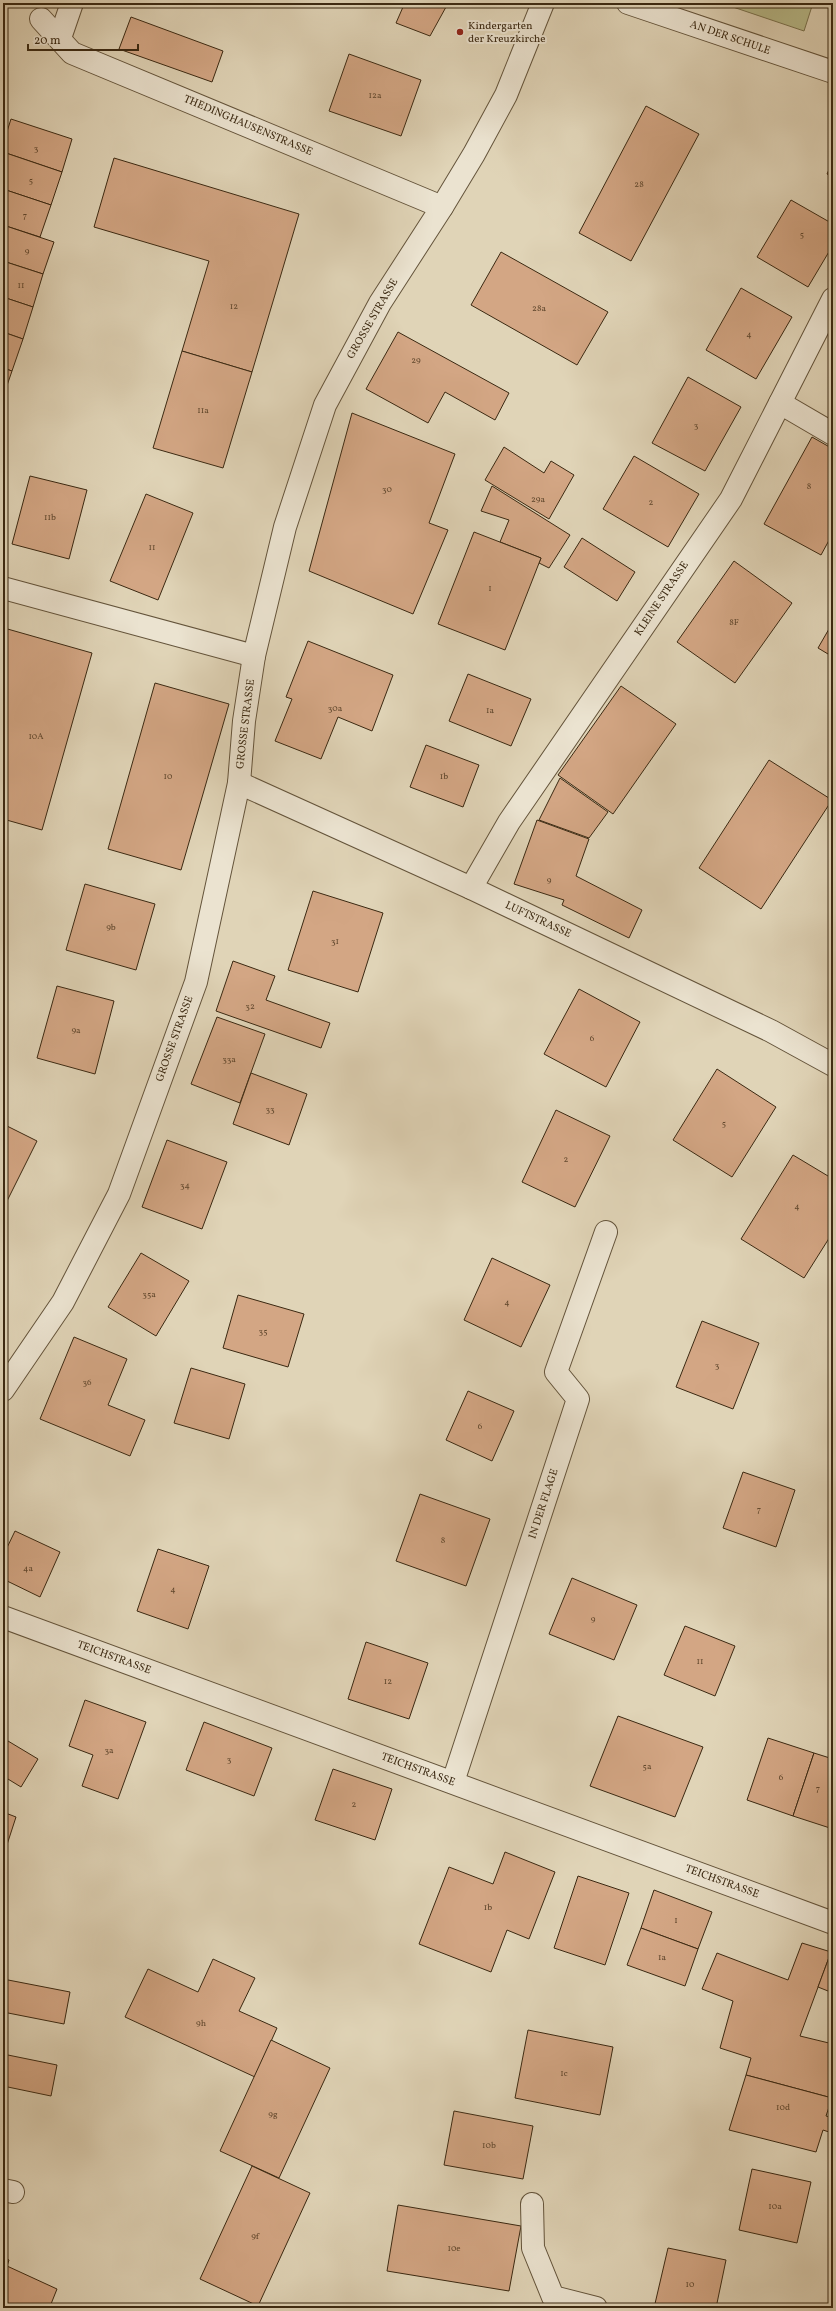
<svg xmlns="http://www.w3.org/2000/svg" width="836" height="2311" font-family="Vollkorn,serif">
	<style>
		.park { fill: #b8bb8a; stroke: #7a724e }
		.building { fill: #d3a684; stroke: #3b2912 }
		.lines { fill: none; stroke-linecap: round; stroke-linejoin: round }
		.minor-casing { stroke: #64543b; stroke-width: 24 }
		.minor { stroke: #ebe3d0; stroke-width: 22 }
		.poi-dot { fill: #8f2418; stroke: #ebe3d0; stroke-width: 1.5 }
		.labels { text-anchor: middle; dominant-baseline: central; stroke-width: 4; stroke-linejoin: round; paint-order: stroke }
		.number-label { font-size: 9px; fill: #61482e }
		.poi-label { font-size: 11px; fill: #3b2912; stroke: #ebe3d0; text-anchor: start }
		.street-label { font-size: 11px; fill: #3b2912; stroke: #ebe3d0 }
	</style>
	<rect width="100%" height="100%" fill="#e0d4b7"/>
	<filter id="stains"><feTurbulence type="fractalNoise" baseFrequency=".005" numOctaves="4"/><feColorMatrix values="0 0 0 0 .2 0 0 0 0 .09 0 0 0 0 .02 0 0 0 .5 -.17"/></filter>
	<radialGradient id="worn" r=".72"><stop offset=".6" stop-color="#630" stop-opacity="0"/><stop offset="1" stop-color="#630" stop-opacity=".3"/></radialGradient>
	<polygon class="park" points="721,3 813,3 804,31"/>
	<g class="building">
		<polygon points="395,3 439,3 446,7 430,36 396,23 403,7"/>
		<polygon points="131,17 223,51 212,82 119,49"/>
		<polygon points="349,54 421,80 401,136 329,111"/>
		<polygon points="646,106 699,134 631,261 579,233"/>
		<polygon points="11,119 72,139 62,172 3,152 3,144"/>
		<polygon points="3,152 62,172 51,205 3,189"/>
		<polygon points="114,158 299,214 252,372 182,351 209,261 94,227"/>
		<polygon points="833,161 833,177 827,174"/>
		<polygon points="3,189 51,205 40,237 3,225"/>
		<polygon points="791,200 833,224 833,245 808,287 757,257"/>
		<polygon points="3,225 54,242 43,274 3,261"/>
		<polygon points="501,252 608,312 577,365 471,305"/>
		<polygon points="3,261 43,274 33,307 3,297"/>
		<polygon points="741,288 792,317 756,379 706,350"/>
		<polygon points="3,297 33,307 23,339 3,332"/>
		<polygon points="3,332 23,339 12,371 3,368"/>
		<polygon points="398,332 509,393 495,420 445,392 428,423 366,389"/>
		<polygon points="182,351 252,372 223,468 153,448"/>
		<polygon points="3,368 12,371 3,397"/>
		<polygon points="688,377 741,407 705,471 652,443"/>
		<polygon points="352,413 455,454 429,523 448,530 413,614 309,571"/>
		<polygon points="812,437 833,449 833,533 821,555 764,524"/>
		<polygon points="504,447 544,473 551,461 574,475 549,519 485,480"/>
		<polygon points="634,456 699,494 668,547 603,509"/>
		<polygon points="30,476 87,490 69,559 12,544"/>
		<polygon points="492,486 570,535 549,568 539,563 541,558 500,542 509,520 481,511"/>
		<polygon points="146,494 193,513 158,600 110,581"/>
		<polygon points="474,532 541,558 505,650 438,624"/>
		<polygon points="582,538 635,572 617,601 564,567"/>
		<polygon points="734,561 792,603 735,683 677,642"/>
		<polygon points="833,622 833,657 818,648"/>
		<polygon points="4,628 92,653 42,830 3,819"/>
		<polygon points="308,641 393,675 372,731 338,717 321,759 275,741 292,699 286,697"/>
		<polygon points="468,674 531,699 511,746 449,721"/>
		<polygon points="155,683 229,704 181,870 108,849"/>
		<polygon points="621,686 676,724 613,814 558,775"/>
		<polygon points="426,745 479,765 463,807 410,787"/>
		<polygon points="769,760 832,800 761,909 699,868"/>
		<polygon points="560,778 608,812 589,838 539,820"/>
		<polygon points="537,820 589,839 576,876 642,910 629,938 562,905 564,900 514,884"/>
		<polygon points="85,884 155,904 136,970 66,950"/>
		<polygon points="313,891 383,913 358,992 288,970"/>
		<polygon points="233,961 275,976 266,1000 330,1023 321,1048 216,1011"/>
		<polygon points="57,986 114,1001 95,1074 37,1058"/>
		<polygon points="579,989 640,1022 606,1087 544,1054"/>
		<polygon points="217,1017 265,1034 240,1103 191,1084"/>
		<polygon points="717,1069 776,1107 732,1177 673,1140"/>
		<polygon points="251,1073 307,1094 289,1145 233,1124"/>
		<polygon points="556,1110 610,1136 575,1207 522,1182"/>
		<polygon points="3,1124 37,1141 3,1209"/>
		<polygon points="167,1140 227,1162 202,1229 142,1207"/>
		<polygon points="793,1155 833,1179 833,1232 804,1278 741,1239"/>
		<polygon points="141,1253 189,1281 156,1336 108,1307"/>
		<polygon points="492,1258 550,1285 521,1347 464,1320"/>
		<polygon points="238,1295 304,1314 288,1367 223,1348"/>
		<polygon points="702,1321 759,1343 733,1409 676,1387"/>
		<polygon points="74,1337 127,1359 108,1405 145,1420 130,1456 40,1419"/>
		<polygon points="191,1368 245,1384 229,1439 174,1423"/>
		<polygon points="468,1391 514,1411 492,1461 446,1440"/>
		<polygon points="743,1472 795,1490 776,1547 723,1528"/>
		<polygon points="420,1494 490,1519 466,1586 396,1561"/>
		<polygon points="15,1531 60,1552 40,1597 3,1579 3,1556"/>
		<polygon points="158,1549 209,1566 188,1629 137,1611"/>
		<polygon points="572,1578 637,1605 614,1660 549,1634"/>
		<polygon points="685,1626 735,1646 715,1696 664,1675"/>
		<polygon points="366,1642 428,1663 409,1719 348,1699"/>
		<polygon points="85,1700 146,1722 118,1799 82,1786 93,1755 69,1746"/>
		<polygon points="618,1716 703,1747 675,1817 590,1786"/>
		<polygon points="204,1722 272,1748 254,1796 186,1770"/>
		<polygon points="3,1738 38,1759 21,1787 3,1776"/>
		<polygon points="768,1738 814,1753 793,1816 747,1800"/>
		<polygon points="814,1753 833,1759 833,1829 793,1816"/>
		<polygon points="333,1769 392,1789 375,1840 315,1820"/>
		<polygon points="3,1812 16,1817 3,1857"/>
		<polygon points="505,1852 555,1872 529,1939 507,1930 491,1972 419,1944 449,1867 493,1884"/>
		<polygon points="578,1876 629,1893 605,1965 554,1948"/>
		<polygon points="654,1890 712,1912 698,1949 641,1928"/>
		<polygon points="641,1928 698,1949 685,1986 627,1965"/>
		<polygon points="802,1943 831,1952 800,2036 833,2044 832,2098 746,2075 751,2058 720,2048 733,2001 702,1989 717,1953 788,1980"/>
		<polygon points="831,1952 833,1953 833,1993 818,1987"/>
		<polygon points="213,1959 255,1978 239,2011 277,2028 255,2077 125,2017 148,1969 198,1992"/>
		<polygon points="3,1979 70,1992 64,2024 3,2012"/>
		<polygon points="528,2030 613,2047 600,2115 515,2098"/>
		<polygon points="271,2040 330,2068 279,2178 220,2151"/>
		<polygon points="3,2054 57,2065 51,2096 3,2086"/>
		<polygon points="746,2075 832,2098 826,2116 833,2118 833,2121 829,2132 823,2130 816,2152 729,2130"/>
		<polygon points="454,2111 533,2126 523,2179 444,2165"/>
		<polygon points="252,2166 310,2193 258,2306 200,2279"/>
		<polygon points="752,2169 811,2182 797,2243 739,2230"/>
		<polygon points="398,2205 521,2226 509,2291 387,2271"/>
		<polygon points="668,2248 726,2260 716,2308 654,2308"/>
		<polygon points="3,2257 9,2260 7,2266 57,2289 51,2304 60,2308 3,2308"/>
	</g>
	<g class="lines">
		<g class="minor-casing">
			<g id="minor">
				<polyline points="628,3 833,72"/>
				<polyline points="41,19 72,53 442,207"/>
				<polyline points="60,38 72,3"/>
				<polyline points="780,403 833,434"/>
				<polyline points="3,588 254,656"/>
				<polyline points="239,783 471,888 771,1031 833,1065"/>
				<polyline points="471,888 509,822 731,499 833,299"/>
				<polyline points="3,1390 63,1302 119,1194 196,982 239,783 244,721 254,656 285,527 325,405 380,303 442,207 474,154 506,95 543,3"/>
				<polyline points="3,1617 833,1923"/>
				<polyline points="453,1782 578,1399 556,1372 606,1232"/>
				<polyline points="3,2190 13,2192"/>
				<polyline points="532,2204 533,2248 553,2297 596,2308"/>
			</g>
		</g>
		<use href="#minor" class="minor"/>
	</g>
	<circle class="poi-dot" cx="460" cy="32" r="4"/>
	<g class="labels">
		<g class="number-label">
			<text x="375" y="95">12a</text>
			<text x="36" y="148">3</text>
			<text x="31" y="180">5</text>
			<text x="639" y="184">28</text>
			<text x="25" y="215">7</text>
			<text x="802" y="234">5</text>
			<text x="27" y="251">9</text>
			<text x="21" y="285">11</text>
			<text x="234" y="306">12</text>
			<text x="539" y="308">28a</text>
			<text x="749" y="334">4</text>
			<text x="416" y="360">29</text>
			<text x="203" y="410">11a</text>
			<text x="696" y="425">3</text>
			<text x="809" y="486">8</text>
			<text x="387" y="489">30</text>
			<text x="538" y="499">29a</text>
			<text x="651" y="502">2</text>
			<text x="50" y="517">11b</text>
			<text x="152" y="547">11</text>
			<text x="490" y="588">1</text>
			<text x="734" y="622">8F</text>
			<text x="335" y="708">30a</text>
			<text x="490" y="710">1a</text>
			<text x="36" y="736">10A</text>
			<text x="168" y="776">10</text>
			<text x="444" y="776">1b</text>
			<text x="549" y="880">9</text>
			<text x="111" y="927">9b</text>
			<text x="335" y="941">31</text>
			<text x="250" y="1006">32</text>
			<text x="76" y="1030">9a</text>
			<text x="592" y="1038">6</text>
			<text x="229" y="1059">33a</text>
			<text x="270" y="1109">33</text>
			<text x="724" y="1123">5</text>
			<text x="566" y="1159">2</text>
			<text x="185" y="1185">34</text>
			<text x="797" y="1206">4</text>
			<text x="149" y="1294">35a</text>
			<text x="507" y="1302">4</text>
			<text x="263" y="1331">35</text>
			<text x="717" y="1365">3</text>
			<text x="87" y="1382">36</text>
			<text x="480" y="1426">6</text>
			<text x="759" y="1509">7</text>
			<text x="443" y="1540">8</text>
			<text x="28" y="1568">4a</text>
			<text x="173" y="1589">4</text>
			<text x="593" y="1619">9</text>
			<text x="700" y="1661">11</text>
			<text x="388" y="1681">12</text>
			<text x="109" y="1750">3a</text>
			<text x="229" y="1759">3</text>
			<text x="647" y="1766">5a</text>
			<text x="781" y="1777">6</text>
			<text x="818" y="1788">7</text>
			<text x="354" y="1804">2</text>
			<text x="488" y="1907">1b</text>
			<text x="676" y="1920">1</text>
			<text x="662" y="1957">1a</text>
			<text x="201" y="2023">9h</text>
			<text x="564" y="2073">1c</text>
			<text x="783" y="2107">10d</text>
			<text x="273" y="2114">9g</text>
			<text x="489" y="2145">10b</text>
			<text x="775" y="2206">10a</text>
			<text x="255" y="2236">9f</text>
			<text x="454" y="2248">10e</text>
			<text x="690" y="2284">10</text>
		</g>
		<g class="poi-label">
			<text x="468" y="26">Kindergarten<tspan x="468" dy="13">der Kreuzkirche</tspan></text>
		</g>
		<g class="street-label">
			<text transform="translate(730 38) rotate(19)">AN DER SCHULE</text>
			<text transform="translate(248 126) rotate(23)">THEDINGHAUSENSTRASSE</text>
			<text transform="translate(373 319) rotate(-60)">GROSSE STRASSE</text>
			<text transform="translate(662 599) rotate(-56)">KLEINE STRASSE</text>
			<text transform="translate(246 724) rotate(-83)">GROSSE STRASSE</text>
			<text transform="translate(538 920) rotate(25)">LUFTSTRASSE</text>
			<text transform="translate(175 1039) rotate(-70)">GROSSE STRASSE</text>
			<text transform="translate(544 1504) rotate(-72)">IN DER FLAGE</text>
			<text transform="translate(114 1658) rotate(20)">TEICHSTRASSE</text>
			<text transform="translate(418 1770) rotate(20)">TEICHSTRASSE</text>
			<text transform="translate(722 1882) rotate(20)">TEICHSTRASSE</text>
		</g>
	</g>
	<rect width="836" height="2311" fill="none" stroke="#e0d4b7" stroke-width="16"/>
	<rect x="4" y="4" width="828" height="2303" fill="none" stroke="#3b2912" stroke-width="2"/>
	<rect x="8" y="8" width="820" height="2295" fill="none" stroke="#3b2912"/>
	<path d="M28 44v6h110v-6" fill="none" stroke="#3b2912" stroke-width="2"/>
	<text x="34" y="44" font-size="12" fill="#3b2912" stroke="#ebe3d0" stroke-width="3" paint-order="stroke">20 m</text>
	<rect width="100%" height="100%" filter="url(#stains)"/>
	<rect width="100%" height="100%" fill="url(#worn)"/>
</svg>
